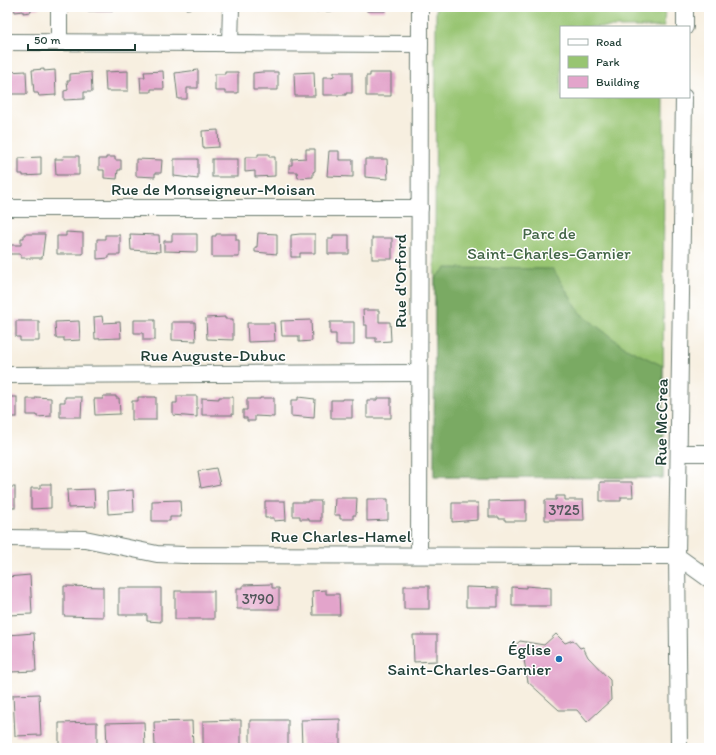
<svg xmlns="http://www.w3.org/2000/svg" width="716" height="755" font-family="Itim,sans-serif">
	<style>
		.green { fill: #98c572; stroke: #5c8153 }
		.forest { fill: #7aaa64; stroke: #4c744c }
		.building { fill: #e3a4cb }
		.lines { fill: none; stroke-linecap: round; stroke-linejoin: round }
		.minor-casing { stroke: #6b7b70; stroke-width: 18 }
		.minor { stroke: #fff; stroke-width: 16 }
		.poi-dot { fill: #1f6fb2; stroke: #fff; stroke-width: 1.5 }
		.labels { text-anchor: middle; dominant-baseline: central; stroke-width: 3; stroke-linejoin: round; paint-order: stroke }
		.number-label { font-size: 15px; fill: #50575a }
		.street-label { font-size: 17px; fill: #1f3d34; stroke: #fff }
		.park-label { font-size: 17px; fill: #436647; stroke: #fff }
		.poi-label { font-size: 17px; fill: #1f3d34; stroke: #fff; text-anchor: end }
	</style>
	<rect width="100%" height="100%" fill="#fff"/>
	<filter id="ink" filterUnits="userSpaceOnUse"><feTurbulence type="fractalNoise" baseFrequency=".025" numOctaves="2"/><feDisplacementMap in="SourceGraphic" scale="8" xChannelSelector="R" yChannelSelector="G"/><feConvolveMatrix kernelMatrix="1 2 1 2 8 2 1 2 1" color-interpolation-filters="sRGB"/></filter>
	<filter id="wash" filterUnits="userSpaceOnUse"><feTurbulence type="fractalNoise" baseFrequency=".012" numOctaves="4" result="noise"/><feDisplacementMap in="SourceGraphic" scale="16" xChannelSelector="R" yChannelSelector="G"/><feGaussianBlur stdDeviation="0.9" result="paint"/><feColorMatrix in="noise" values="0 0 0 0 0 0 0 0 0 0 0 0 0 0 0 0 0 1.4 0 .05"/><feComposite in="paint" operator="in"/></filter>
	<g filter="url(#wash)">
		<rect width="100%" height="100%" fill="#f7efe0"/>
		<polygon class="green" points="436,7 665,7 664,27 561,27 561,97 664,97 663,478 434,477"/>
		<polygon class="forest" points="446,268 553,269 580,313 624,347 663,366 663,478 434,477 435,278"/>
		<g id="blocks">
			<g class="building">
				<polygon points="14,7 40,7 40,8 31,9 31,12 23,13 23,11 15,12"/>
				<rect x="88" y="7" width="24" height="4"/>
				<polygon points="186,7 197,7 197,8 186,9"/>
				<polygon points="263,7 284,7 284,9 263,10"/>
				<polygon points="308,7 332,7 332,11 308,12"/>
				<rect x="367" y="7" width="18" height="4"/>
				<polygon points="44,69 44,71 55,70 56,95 39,96 38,93 34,93 32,70"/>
				<polygon points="198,70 198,88 187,88 187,99 178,99 175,73"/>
				<polygon points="26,71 27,94 7,94 7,72"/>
				<polygon points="128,71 128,91 106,91 105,72"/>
				<polygon points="163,71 164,89 151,89 151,92 141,92 140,77 145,77 144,72"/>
				<polygon points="91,72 92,92 84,92 84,99 64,100 64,91 68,90 67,81 70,81 70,74"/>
				<polygon points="225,72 238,72 238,93 225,93 225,91 215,91 215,74 225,74"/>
				<polygon points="262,72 278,72 278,90 253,90 253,73"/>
				<polygon points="314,72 315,96 295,96 294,73"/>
				<polygon points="334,72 352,72 352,93 346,93 346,95 323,95 323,77 331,77 334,76"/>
				<polygon points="370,73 391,73 391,96 366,96 366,76 370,76"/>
				<polygon points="218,130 219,147 203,148 202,131"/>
				<polygon points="306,149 315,149 315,171 313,172 313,177 298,178 297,172 289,172 289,165 292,165 292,159 306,158"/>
				<polygon points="329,151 339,151 339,160 353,160 353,177 327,176"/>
				<polygon points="258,154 269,154 269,157 275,157 275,176 255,177 255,171 245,172 245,157 258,157"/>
				<polygon points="63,156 79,156 79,175 56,175 55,159 64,159"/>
				<polygon points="41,157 41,175 23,176 23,174 19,174 19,158"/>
				<polygon points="106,157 115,157 115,160 121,160 121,170 118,170 117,179 104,178 104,170 99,170 99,159 106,159"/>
				<polygon points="136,159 162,160 161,173 155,173 155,177 136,176"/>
				<polygon points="174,159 198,159 198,179 174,176"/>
				<rect x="212" y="159" width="26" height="18"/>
				<polygon points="365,159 387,159 388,179 365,177"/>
				<polygon points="66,232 83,233 83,254 57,254 57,236 66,236"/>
				<polygon points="258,233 277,234 277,254 255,252 255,247 257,247"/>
				<polygon points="24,234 45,234 42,258 21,258 21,254 7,254 7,245 21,245 21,238 24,238"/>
				<polygon points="130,234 159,235 160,252 131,250"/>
				<polygon points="172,234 197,234 197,252 164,251 164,241 172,241"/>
				<polygon points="216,234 236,234 236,240 239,240 239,257 212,257 212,236 216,236"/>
				<polygon points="300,234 315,234 315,253 300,253 300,257 291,257 291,235"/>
				<polygon points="105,235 120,235 120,255 109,255 109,258 97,259 97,239 105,239"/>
				<polygon points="333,235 349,235 349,254 328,254 328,239 333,239"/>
				<rect x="372" y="238" width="20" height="21"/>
				<polygon points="363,310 379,310 379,322 390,322 391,341 376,342 376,338 367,338 367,325 364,325"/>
				<polygon points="102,316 103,323 120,322 121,338 95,339 94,317"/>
				<polygon points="225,317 225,319 233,319 233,340 207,339 206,318"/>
				<polygon points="134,320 155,320 155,340 143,340 143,333 134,333"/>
				<polygon points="311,320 312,341 299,342 299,336 282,336 281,321"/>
				<polygon points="16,321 39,321 39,341 20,341 20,337 16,337"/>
				<polygon points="79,321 80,340 64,341 64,338 56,338 55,322"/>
				<polygon points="172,322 195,322 196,341 172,340"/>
				<polygon points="330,322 354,322 354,345 336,345 336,334 330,334"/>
				<polygon points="247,323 274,323 275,341 248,342"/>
				<polygon points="103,396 116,396 116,398 119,398 120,414 95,415 94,399 103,399"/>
				<polygon points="177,396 197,396 197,417 173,415 173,403 177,403"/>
				<rect x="7" y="397" width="10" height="20"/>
				<polygon points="36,397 51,398 51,416 37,417 37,415 27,415 27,399 36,399"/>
				<polygon points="65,397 82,397 81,417 60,417 60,402 65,402"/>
				<polygon points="138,397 156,397 156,420 132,420 132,401 138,401"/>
				<polygon points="219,397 233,397 233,415 202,415 202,398 219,399"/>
				<polygon points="298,397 315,399 314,418 291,416 291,400 298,400"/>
				<polygon points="260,398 274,398 274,417 255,416 255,421 247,421 247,418 243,418 243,410 247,410 247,399 260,399"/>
				<polygon points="377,398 391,398 391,418 367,418 367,400 377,400"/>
				<polygon points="342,399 352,399 352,418 331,418 331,400 342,400"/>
				<polygon points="216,468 220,484 201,488 198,471"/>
				<polygon points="600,482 632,482 633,497 621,497 621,501 600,501"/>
				<polygon points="41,484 51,484 51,508 31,509 31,488 41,488"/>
				<rect x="7" y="487" width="8" height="21"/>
				<polygon points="94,489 95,507 68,508 67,490"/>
				<polygon points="133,490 134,512 108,514 107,492"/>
				<polygon points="556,496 565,496 565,500 583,500 584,520 545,520 545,500 556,500"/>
				<polygon points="335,498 357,498 356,515 353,515 353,519 340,519 340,515 334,515"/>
				<polygon points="367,499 388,499 388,520 367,521"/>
				<polygon points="180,500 181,517 170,517 170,521 152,521 152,501"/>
				<polygon points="526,500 526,521 505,521 505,519 499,519 499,517 489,517 489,501"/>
				<polygon points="265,501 285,501 286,520 274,521 274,518 265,518"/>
				<polygon points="308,501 321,501 321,521 309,521 309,519 300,519 300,516 293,516 293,502 308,502"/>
				<polygon points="452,503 478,503 478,520 452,522"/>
				<polygon points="30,575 32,614 7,615 7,577"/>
				<polygon points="272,584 272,588 279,588 279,609 237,609 237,588 243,588 243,585"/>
				<polygon points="64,586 103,587 103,617 64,616"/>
				<rect x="404" y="586" width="25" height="23"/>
				<polygon points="526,586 551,588 551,606 512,606 512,587 526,588"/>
				<polygon points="466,587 498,588 498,607 466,607"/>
				<polygon points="119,588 161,588 161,622 147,621 147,615 119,615"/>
				<polygon points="326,590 326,594 339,594 340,615 313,615 312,591"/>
				<rect x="175" y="591" width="39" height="28"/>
				<polygon points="34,633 36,671 10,672 8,635"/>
				<polygon points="556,634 565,643 573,640 580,648 583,647 588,657 610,680 611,700 587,722 577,710 559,710 528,682 524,660 512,648 520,641 544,645"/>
				<polygon points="413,635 437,635 437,661 414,662"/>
				<polygon points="39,694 41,735 15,736 13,695"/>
				<polygon points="340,719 340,745 302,746 301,720"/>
				<polygon points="241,720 241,746 203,747 203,721"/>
				<polygon points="250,720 288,720 288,746 250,747"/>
				<polygon points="192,721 193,747 155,748 154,722"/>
				<polygon points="97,722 97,748 59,748 59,723"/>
				<polygon points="144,722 145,748 107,748 106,723"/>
			</g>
		</g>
	</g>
	<g filter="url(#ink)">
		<use href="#blocks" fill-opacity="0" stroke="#6b7b70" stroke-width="1"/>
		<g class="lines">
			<g class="minor-casing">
				<g id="minor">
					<polyline points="685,27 685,7"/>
					<polyline points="7,42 420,44"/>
					<polyline points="59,42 59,7"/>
					<polyline points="230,43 231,7"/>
					<polyline points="7,208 420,208"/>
					<polyline points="7,375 419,373"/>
					<polyline points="680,453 709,453"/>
					<polyline points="7,538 85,539 157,554 185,555 677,556"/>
					<polyline points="419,555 420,7"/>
					<polyline points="677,556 709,579"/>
					<polyline points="679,748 677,556 684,97"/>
				</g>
			</g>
			<use href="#minor" class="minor"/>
		</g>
	</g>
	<circle class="poi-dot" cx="559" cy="659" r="4"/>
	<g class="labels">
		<g class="number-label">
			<text x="564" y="510">3725</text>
			<text x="258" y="599">3790</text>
		</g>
		<g class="street-label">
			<text x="213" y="189">Rue de Monseigneur-Moisan</text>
			<text transform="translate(400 281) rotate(-90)">Rue d'Orford</text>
			<text x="213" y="355">Rue Auguste-Dubuc</text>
			<text transform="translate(661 422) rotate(-89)">Rue McCrea</text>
			<text x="341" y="536">Rue Charles-Hamel</text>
		</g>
		<g class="park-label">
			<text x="549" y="233">Parc de<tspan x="549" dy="20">Saint-Charles-Garnier</tspan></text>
		</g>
		<g class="poi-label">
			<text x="551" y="649">Église<tspan x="551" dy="20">Saint-Charles-Garnier</tspan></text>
		</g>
	</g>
	<rect width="716" height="755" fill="none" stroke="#fff" stroke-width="24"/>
	<rect x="560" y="26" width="130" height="72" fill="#ffffff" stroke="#a5b1ae"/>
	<rect x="568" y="39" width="20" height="6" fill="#ffffff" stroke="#a5b1ae"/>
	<text x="596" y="46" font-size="12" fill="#1f3d34">Road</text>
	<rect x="568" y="56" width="20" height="12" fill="#98c572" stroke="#a5b1ae"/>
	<text x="596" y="66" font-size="12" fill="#1f3d34">Park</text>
	<rect x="568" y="76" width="20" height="12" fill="#e3a4cb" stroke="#a5b1ae"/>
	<text x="596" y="86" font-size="12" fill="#1f3d34">Building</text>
	<path d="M28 44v6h107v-6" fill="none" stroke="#1f3d34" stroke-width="2"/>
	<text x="34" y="44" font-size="12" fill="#1f3d34" stroke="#ffffff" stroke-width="3" paint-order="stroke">50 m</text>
</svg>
